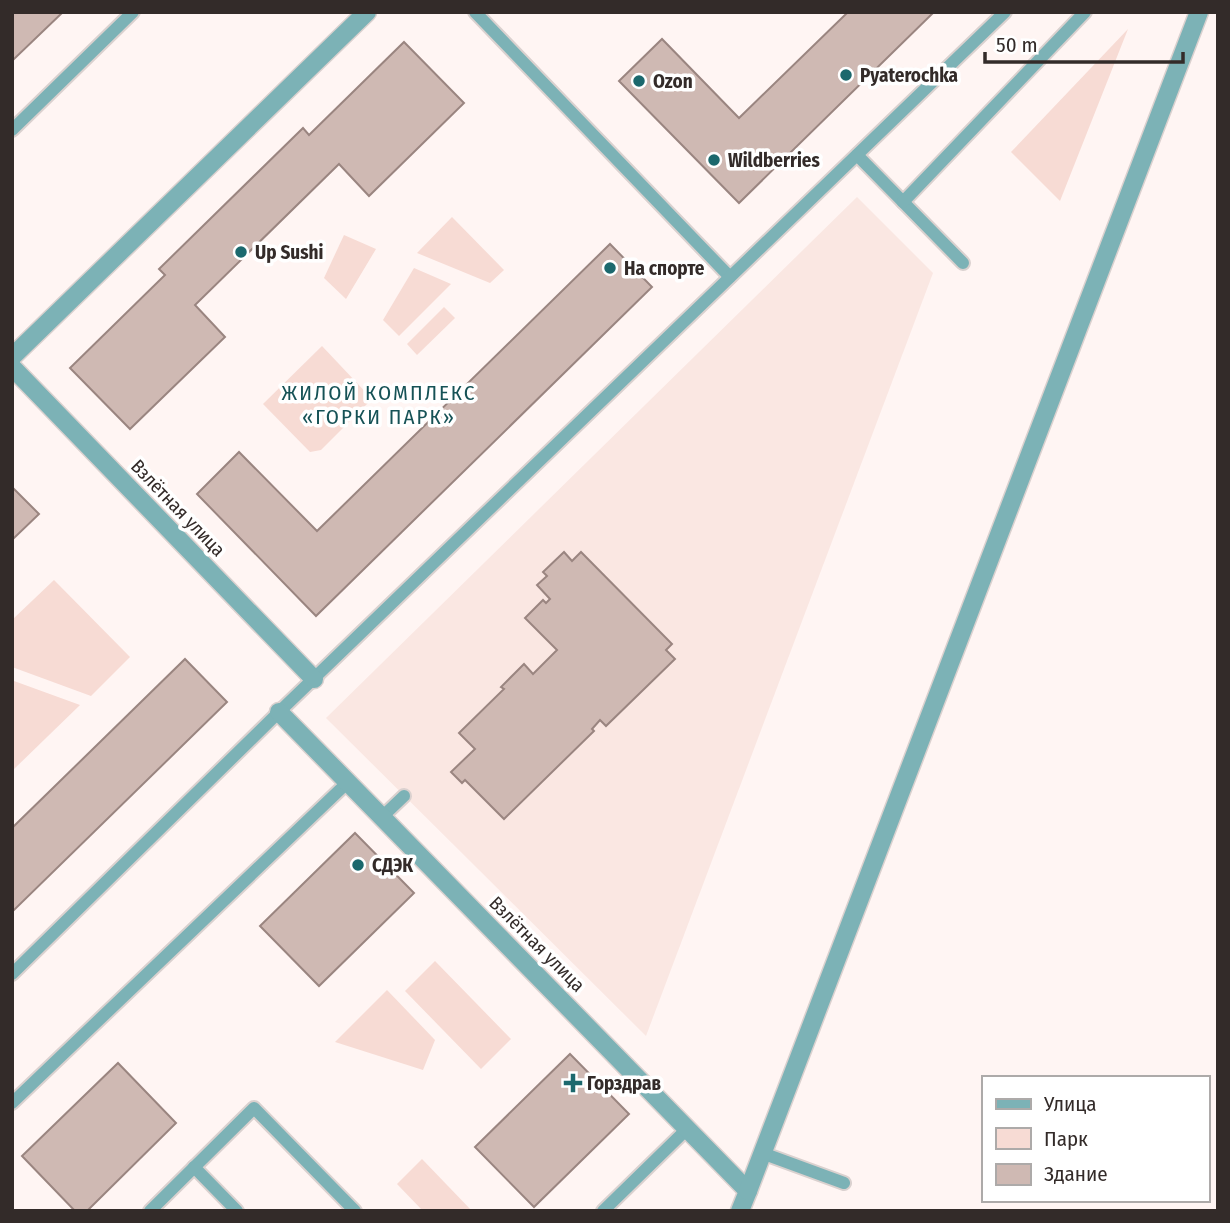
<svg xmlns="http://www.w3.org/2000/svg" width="1230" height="1223" font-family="'Fira Sans Condensed',sans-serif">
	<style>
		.built { fill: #fae7e2 }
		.green { fill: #f7dbd4 }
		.building { fill: #cfb9b3; stroke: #9a8580; stroke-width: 2 }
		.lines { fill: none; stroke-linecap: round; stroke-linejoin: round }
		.service-casing { stroke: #dad1cf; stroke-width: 16 }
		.minor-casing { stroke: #dad1cf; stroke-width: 21 }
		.service { stroke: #7cb2b6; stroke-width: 12 }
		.minor { stroke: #7cb2b6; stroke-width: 18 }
		.poi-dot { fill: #1b686d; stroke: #fff; stroke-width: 2.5 }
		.labels { text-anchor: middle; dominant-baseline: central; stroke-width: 7; stroke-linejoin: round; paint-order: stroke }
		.poi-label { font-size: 19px; font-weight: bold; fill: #332b29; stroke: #fff; text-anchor: start }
		.street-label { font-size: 19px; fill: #332b29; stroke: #fff }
		.neighbourhood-label { font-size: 21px; letter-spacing: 2px; fill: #165256; stroke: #fff }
	</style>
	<rect width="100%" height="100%" fill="#fff5f3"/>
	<polygon class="built" points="857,197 933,273 646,1036 326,718"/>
	<g class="green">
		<polygon points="1128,29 1060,201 1011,152"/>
		<polygon points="452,217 504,270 490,283 417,253"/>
		<polygon points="344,235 376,249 346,299 324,278"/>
		<polygon points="414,268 451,284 399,336 383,320"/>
		<polygon points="444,307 455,318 417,355 407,344"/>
		<polygon points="322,346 372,399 321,450 310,452 263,404"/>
		<polygon points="54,580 130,657 91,696 12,667 12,620"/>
		<polygon points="14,681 80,705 12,771 12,683"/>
		<polygon points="435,961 511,1039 481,1069 405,991"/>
		<polygon points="387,990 435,1040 423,1070 335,1042"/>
		<polygon points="422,1159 472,1211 423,1211 397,1184"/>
	</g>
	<g class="building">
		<polygon points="12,12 63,12 12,61"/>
		<polygon points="848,12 934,12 739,203 619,81 662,39 739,118"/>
		<polygon points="404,42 464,103 369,196 339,164 195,305 225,337 130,429 70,368 165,275 159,269 303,128 309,135"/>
		<polygon points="610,244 652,287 316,616 197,494 239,452 317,531"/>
		<polygon points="12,487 39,514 12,540"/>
		<polygon points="564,552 572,561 581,552 672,644 666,650 675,659 606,726 600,720 592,729 594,731 504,819 465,780 462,783 451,772 475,749 459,733 504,689 501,687 524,664 533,674 557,650 525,618 543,600 546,603 550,599 537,585 547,576 543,572"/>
		<polygon points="185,659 227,702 12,912 12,828"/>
		<polygon points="355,833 414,893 319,986 260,926"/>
		<polygon points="570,1054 629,1114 534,1207 475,1147"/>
		<polygon points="118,1063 176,1123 87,1211 75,1211 22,1156"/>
	</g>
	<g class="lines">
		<g class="service-casing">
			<g id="service">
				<polyline points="475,12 730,277"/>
				<polyline points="12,130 133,12"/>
				<polyline points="857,155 963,263"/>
				<polyline points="903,202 1085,12"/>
				<polyline points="382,817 404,796"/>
				<polyline points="12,974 279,712 1005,12"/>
				<polyline points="12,1103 348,782"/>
				<polyline points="762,1153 844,1183"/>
				<polyline points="194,1167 237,1211"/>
				<polyline points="150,1211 254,1108 355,1211"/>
				<polyline points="603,1211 687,1129"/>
			</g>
		</g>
		<g class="minor-casing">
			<g id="minor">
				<polyline points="12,357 367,12"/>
				<polyline points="12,367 314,679"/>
				<polyline points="279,712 748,1191 740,1211"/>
				<polyline points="748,1191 1199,12"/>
			</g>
		</g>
		<use href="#service" class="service"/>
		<use href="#minor" class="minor"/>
	</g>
	<g class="poi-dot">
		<circle cx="846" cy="75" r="7"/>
		<circle cx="639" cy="81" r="7"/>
		<circle cx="714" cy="160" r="7"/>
		<circle cx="241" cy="252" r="7"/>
		<circle cx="610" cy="268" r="7"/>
		<circle cx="358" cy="865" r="7"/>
		<path d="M569.5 1072.5h7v7h7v7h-7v7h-7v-7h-7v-7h7z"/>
	</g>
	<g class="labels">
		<g class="poi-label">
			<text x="860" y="75">Pyaterochka</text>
			<text x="653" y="81">Ozon</text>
			<text x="728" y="160">Wildberries</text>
			<text x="255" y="252">Up Sushi</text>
			<text x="624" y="268">На спорте</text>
			<text x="372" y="865">СДЭК</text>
			<text x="587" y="1083">Горздрав</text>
		</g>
		<g class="street-label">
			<text transform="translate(178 508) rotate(46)">Взлётная улица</text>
			<text transform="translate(537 944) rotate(45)">Взлётная улица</text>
		</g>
		<g class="neighbourhood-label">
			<text x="379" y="393">ЖИЛОЙ КОМПЛЕКС<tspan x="379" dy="24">«ГОРКИ ПАРК»</tspan></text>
		</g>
	</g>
	<rect width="1230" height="1223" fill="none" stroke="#332b29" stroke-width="28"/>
	<rect x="982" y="1076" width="228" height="126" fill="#ffffff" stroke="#adaaa9" stroke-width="2"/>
	<rect x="996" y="1099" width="35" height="10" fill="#7cb2b6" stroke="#adaaa9" stroke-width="2"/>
	<text x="1044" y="1111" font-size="21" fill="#332b29">Улица</text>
	<rect x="996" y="1128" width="35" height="21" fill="#f7dbd4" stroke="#adaaa9" stroke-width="2"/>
	<text x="1044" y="1146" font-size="21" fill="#332b29">Парк</text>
	<rect x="996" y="1164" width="35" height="21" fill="#cfb9b3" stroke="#adaaa9" stroke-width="2"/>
	<text x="1044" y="1181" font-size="21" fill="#332b29">Здание</text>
	<path d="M985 52v10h198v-10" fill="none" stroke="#332b29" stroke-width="3.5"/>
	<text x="996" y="52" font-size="21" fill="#332b29" stroke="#ffffff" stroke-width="5" paint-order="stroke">50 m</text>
</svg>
